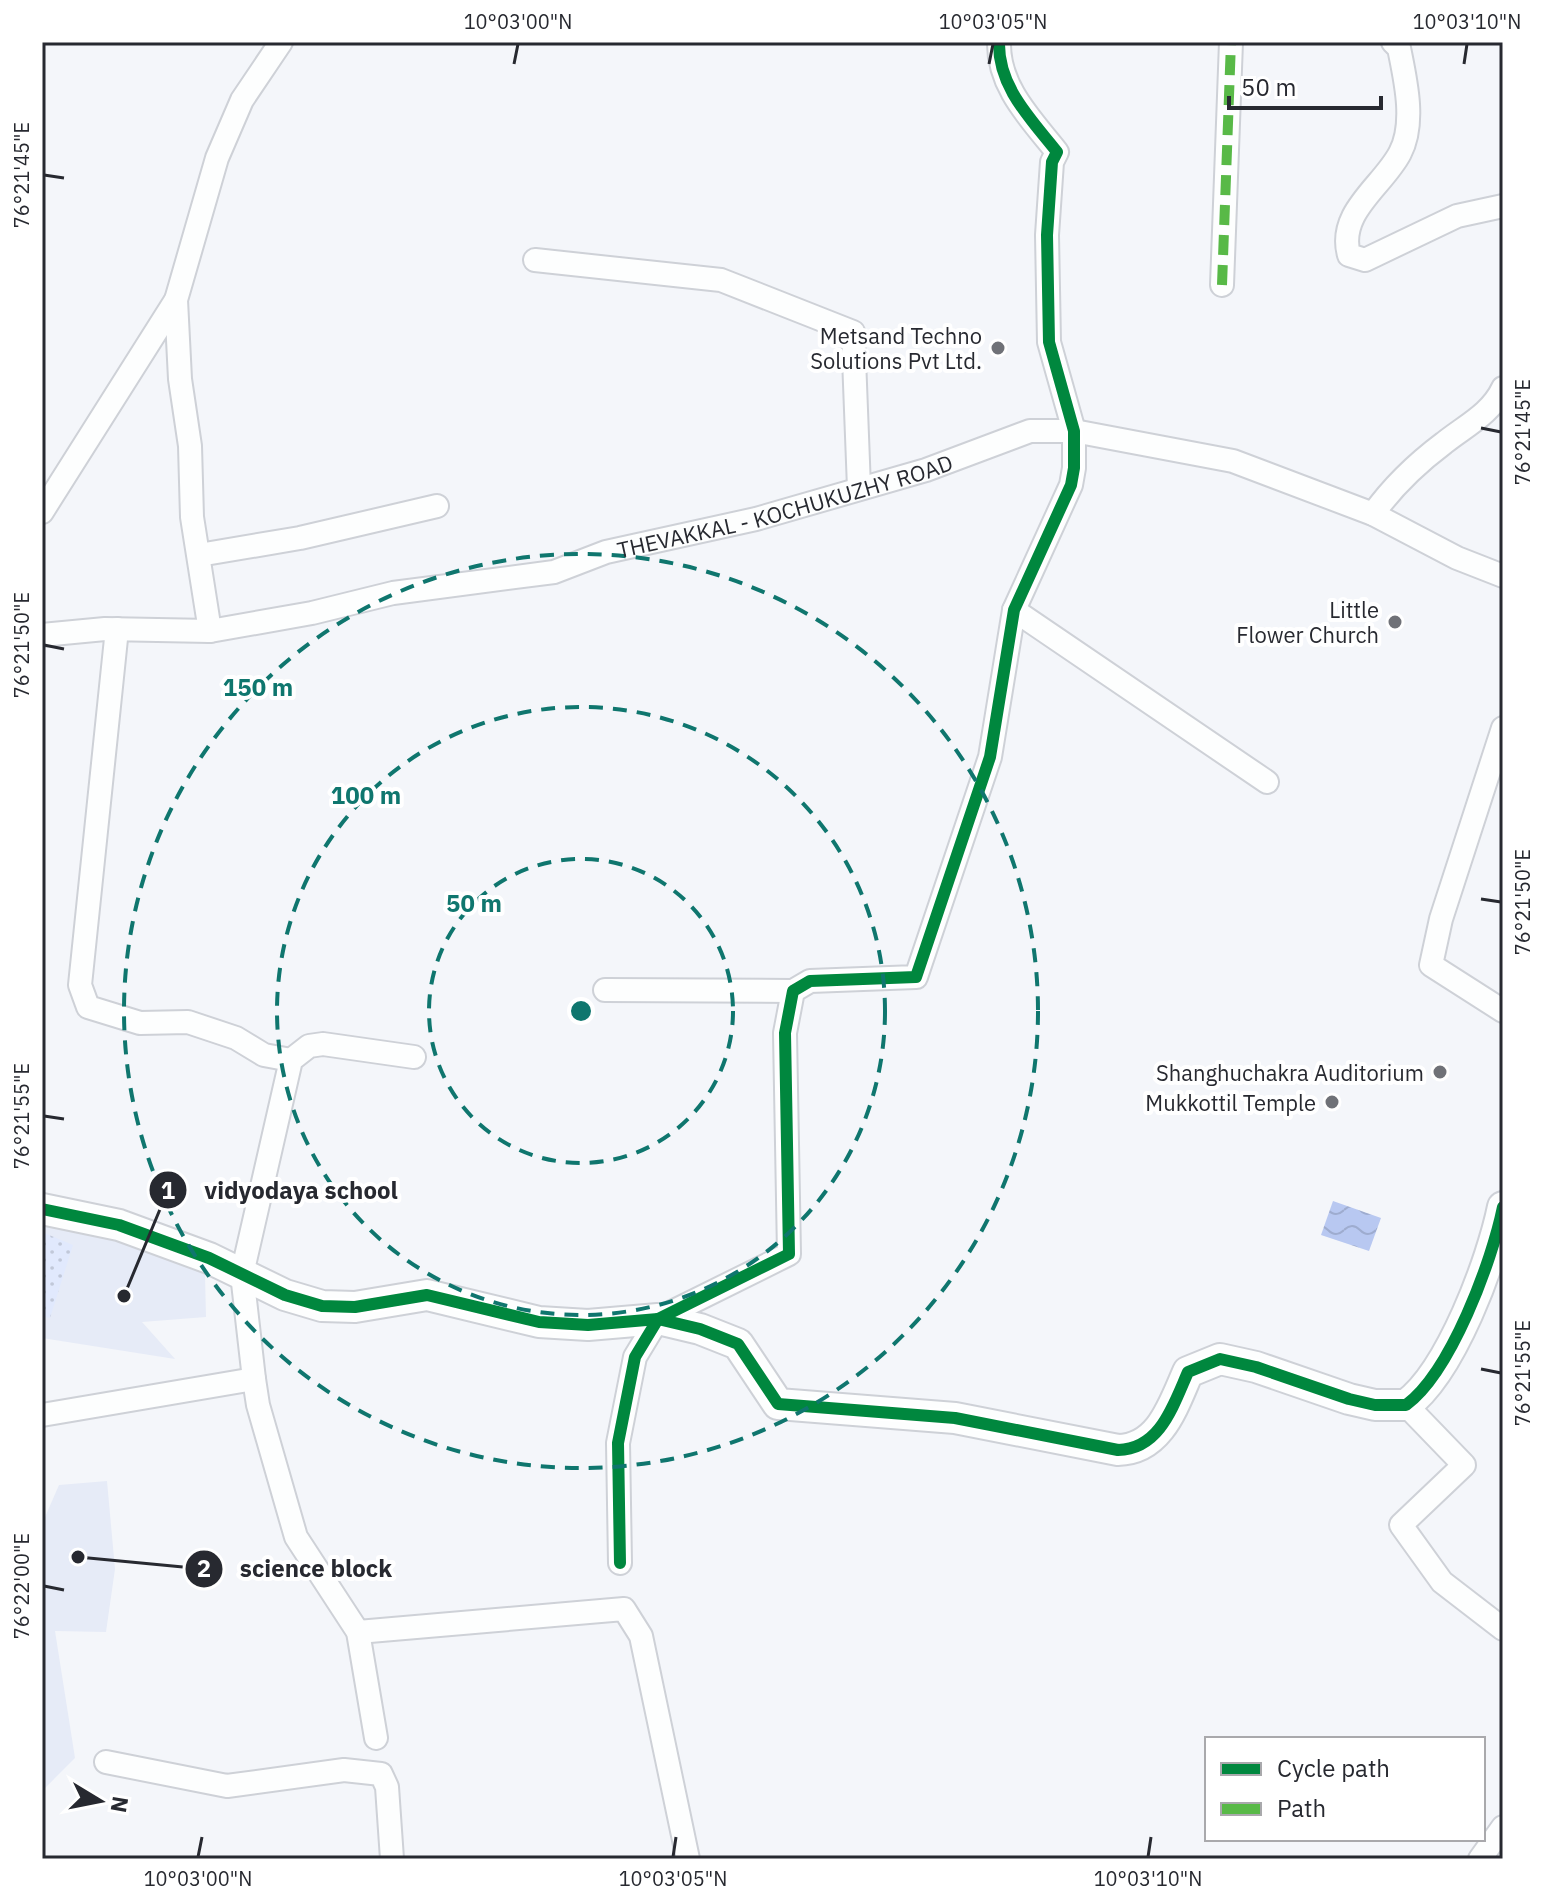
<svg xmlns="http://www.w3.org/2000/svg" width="1545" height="1901" font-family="'IBM Plex Sans',sans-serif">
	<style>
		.built { fill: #e6ebf7 }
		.park { fill: url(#park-dots) }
		.water { fill: url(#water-waves) }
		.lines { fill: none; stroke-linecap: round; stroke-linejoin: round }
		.street-casing { stroke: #ced1d7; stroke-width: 26 }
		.secondary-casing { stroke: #ced1d7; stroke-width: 34 }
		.street { stroke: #fdfefe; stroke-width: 22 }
		.secondary { stroke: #fdfefe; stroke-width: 30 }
		.quiet { stroke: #58b947; stroke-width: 10; stroke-dasharray: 20 10; stroke-linecap: butt }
		.cycleway-casing { stroke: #fff; stroke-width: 17 }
		.cycleway { stroke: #00873e; stroke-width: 12 }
		.ticks { fill: none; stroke: #272930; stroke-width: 3 }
		.ring { fill: none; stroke: #0f766e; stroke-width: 4; stroke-dasharray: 14 10 }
		.poi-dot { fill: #6f7177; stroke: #fff; stroke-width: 3 }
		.labels { text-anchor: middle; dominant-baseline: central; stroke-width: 8; stroke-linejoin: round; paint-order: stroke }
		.poi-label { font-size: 22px; fill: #272930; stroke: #fff; text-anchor: end }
		.street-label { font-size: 22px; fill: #272930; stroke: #fff }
		.centre { fill: #0f766e; stroke: #fff; stroke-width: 4 }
		.ring-label { font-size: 24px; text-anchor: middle; font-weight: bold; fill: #0f766e; stroke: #fff; stroke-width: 8; stroke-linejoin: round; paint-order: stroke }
		.leader { fill: none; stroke: #272930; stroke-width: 3 }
		.callout-dot { fill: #272930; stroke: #fff; stroke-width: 3 }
		.mark-label { font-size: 24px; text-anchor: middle; font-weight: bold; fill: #fff }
		.callout-label { font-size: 24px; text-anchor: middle; font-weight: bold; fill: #272930; stroke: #fff; stroke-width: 8; stroke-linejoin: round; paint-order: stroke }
		.neatline { fill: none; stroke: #272930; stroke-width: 3 }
		.ticks-label { font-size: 20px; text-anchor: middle; fill: #272930 }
	</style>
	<defs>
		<pattern id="park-dots" width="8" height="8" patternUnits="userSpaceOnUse" patternTransform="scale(2)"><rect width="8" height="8" fill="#e1e9fd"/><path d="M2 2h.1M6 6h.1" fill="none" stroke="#c1c8d9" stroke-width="1.8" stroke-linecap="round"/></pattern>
		<pattern id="water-waves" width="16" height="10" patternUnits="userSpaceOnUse" patternTransform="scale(2)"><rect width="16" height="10" fill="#b8c8f1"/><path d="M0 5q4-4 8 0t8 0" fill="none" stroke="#9eaccf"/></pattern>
	</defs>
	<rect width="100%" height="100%" fill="#f4f6fa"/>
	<g class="built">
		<polygon points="42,1212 167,1254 205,1275 206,1317 142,1322 175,1359 42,1338"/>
		<polygon points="107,1481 115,1569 106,1632 55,1631 75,1758 42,1791 42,1524 59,1485"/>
	</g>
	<polygon class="park" points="42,1232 73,1245 50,1318 42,1316"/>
	<polygon class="water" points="1333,1201 1381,1218 1369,1251 1321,1235"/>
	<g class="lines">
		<g class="street-casing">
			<g id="street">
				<path d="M1393 42 1399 48C1405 78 1416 123 1400 153 1383 186 1337 212 1349 255L1365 260 1457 216 1503 206"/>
				<polyline points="535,260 721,280 853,332 859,488"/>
				<polyline points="1222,285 1231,42"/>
				<polyline points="42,512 176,300"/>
				<path d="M1373 514C1393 486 1416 464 1444 443 1465 426 1491 414 1503 388"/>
				<polyline points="199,555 300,538 437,506"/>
				<polyline points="1014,610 1267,782"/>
				<polyline points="117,629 80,985 88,1007 140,1023 188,1022 236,1038 264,1055 291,1060"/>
				<polyline points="210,631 192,517 190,446 180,379 176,300 217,158 242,100 281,42"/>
				<path id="s1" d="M42 635 105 629 210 631 312 613 393 593 554 572 606 552 756 519 926 470 1030 431H1074L1233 461 1373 514 1457 558 1503 576"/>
				<polyline points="1503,728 1441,919 1431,965 1503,1011"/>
				<polyline points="605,990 793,991"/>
				<polyline points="1406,1405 1464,1465 1401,1525 1442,1582 1503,1629"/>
				<polyline points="42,1415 254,1379"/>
				<path d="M620 1563 618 1443 635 1357 658 1319 789 1254 785 1033 793 991 810 981 916 977 990 757 1014 610 1071 485 1074 468V431L1049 342 1047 235 1052 162 1057 152C1031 119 998 87 999 42"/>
				<polyline points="358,1632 624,1609 641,1636 688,1859"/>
				<polyline points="376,1738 358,1632 296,1537 258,1405 254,1379 242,1274 291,1060 309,1046 323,1044 414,1057"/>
				<polyline points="106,1762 227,1786 344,1770 381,1774 387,1787 392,1859"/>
				<polyline points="1480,1859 1503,1827"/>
			</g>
		</g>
		<g class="secondary-casing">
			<path id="secondary" d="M42 1209 119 1225 209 1258 285 1295 322 1306 355 1307 427 1295 539 1322 588 1325 658 1319 700 1329 738 1344 778 1404 955 1418 1118 1450C1160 1449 1173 1406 1188 1372L1220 1359 1256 1367 1349 1399 1375 1405H1406C1451 1372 1492 1261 1503 1207"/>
		</g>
		<use href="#street" class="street"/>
		<use href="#secondary" class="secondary"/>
		<polyline class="quiet" points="1222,285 1231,42"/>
		<g class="cycleway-casing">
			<g id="cycleway">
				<path d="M42 1209 119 1225 209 1258 285 1295 322 1306 355 1307 427 1295 539 1322 588 1325 658 1319 700 1329 738 1344 778 1404 955 1418 1118 1450C1160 1449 1173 1406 1188 1372L1220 1359 1256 1367 1349 1399 1375 1405H1406C1451 1372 1492 1261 1503 1207"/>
				<path d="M620 1563 618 1443 635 1357 658 1319 789 1254 785 1033 793 991 810 981 916 977 990 757 1014 610 1071 485 1074 468V431L1049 342 1047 235 1052 162 1057 152C1031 119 998 87 999 42"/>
			</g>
		</g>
		<use href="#cycleway" class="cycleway"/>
	</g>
	<path class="ticks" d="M514 64 518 44M989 64 993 44M1464 64 1467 44M44 175 64 178M1481 428 1501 432M44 645 64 649M1481 899 1501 902M44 1116 64 1119M1481 1369 1501 1373M44 1586 64 1590M198 1857 202 1837M673 1857 676 1837M1148 1857 1151 1837"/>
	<g class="ring">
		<circle cx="581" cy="1011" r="152"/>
		<circle cx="581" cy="1011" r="304"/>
		<circle cx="581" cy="1011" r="457"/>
	</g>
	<g class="poi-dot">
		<circle cx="998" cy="348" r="8"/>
		<circle cx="1395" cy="622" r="8"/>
		<circle cx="1440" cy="1072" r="8"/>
		<circle cx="1332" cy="1102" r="8"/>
	</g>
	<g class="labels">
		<g class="poi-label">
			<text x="982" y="335">Metsand Techno<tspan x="982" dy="25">Solutions Pvt Ltd.</tspan></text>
			<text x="1379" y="609">Little<tspan x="1379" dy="25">Flower Church</tspan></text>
			<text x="1424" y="1072">Shanghuchakra Auditorium</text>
			<text x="1316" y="1102">Mukkottil Temple</text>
		</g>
		<g class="street-label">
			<text stroke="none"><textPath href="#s1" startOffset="758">THEVAKKAL - KOCHUKUZHY ROAD</textPath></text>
		</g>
	</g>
	<circle cx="581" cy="1011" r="12" class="centre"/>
	<g class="ring-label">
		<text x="258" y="696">150 m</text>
		<text x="366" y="804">100 m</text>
		<text x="474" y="912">50 m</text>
	</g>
	<path class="leader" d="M124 1296L168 1190M78 1557L204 1569"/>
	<g class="callout-dot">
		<circle cx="124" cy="1296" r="8"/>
		<circle cx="78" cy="1557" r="8"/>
		<circle cx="168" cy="1190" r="20"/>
		<circle cx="204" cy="1569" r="20"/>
	</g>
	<g class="mark-label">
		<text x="168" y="1199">1</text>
		<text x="204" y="1577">2</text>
	</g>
	<g class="callout-label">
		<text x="301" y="1199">vidyodaya school</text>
		<text x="316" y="1577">science block</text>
	</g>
	<rect width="1545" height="1901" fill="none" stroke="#ffffff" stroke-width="88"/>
	<rect x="1205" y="1737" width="280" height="104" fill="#ffffff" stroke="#a9a9ac" stroke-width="2"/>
	<rect x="1221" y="1763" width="40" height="12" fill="#00873e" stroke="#a9a9ac" stroke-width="2"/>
	<text x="1277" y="1777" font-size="24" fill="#272930">Cycle path</text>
	<rect x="1221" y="1803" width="40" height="12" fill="#58b947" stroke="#a9a9ac" stroke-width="2"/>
	<text x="1277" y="1817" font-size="24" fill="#272930">Path</text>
	<g transform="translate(100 1801) rotate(100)" stroke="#ffffff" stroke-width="6" paint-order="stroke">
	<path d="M0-6L14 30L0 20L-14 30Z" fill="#272930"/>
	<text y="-12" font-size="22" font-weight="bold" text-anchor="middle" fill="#272930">N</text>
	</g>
	<path d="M1229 96v12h152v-12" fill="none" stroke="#272930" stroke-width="4"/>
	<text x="1241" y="96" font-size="24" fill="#272930" stroke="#ffffff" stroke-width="6" paint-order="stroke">50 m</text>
	<rect x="44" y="44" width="1457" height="1813" class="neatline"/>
	<g class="ticks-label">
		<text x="518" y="29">10°03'00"N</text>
		<text x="993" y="29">10°03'05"N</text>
		<text x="1467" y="29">10°03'10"N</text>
		<text transform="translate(22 175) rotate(-90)" y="7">76°21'45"E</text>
		<text transform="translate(1523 432) rotate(-90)" y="7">76°21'45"E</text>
		<text transform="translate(22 645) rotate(-90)" y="7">76°21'50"E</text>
		<text transform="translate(1523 902) rotate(-90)" y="7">76°21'50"E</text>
		<text transform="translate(22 1116) rotate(-90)" y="7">76°21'55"E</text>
		<text transform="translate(1523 1373) rotate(-90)" y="7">76°21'55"E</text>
		<text transform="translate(22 1586) rotate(-90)" y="7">76°22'00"E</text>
		<text x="198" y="1886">10°03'00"N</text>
		<text x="673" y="1886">10°03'05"N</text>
		<text x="1148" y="1886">10°03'10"N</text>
	</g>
</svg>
